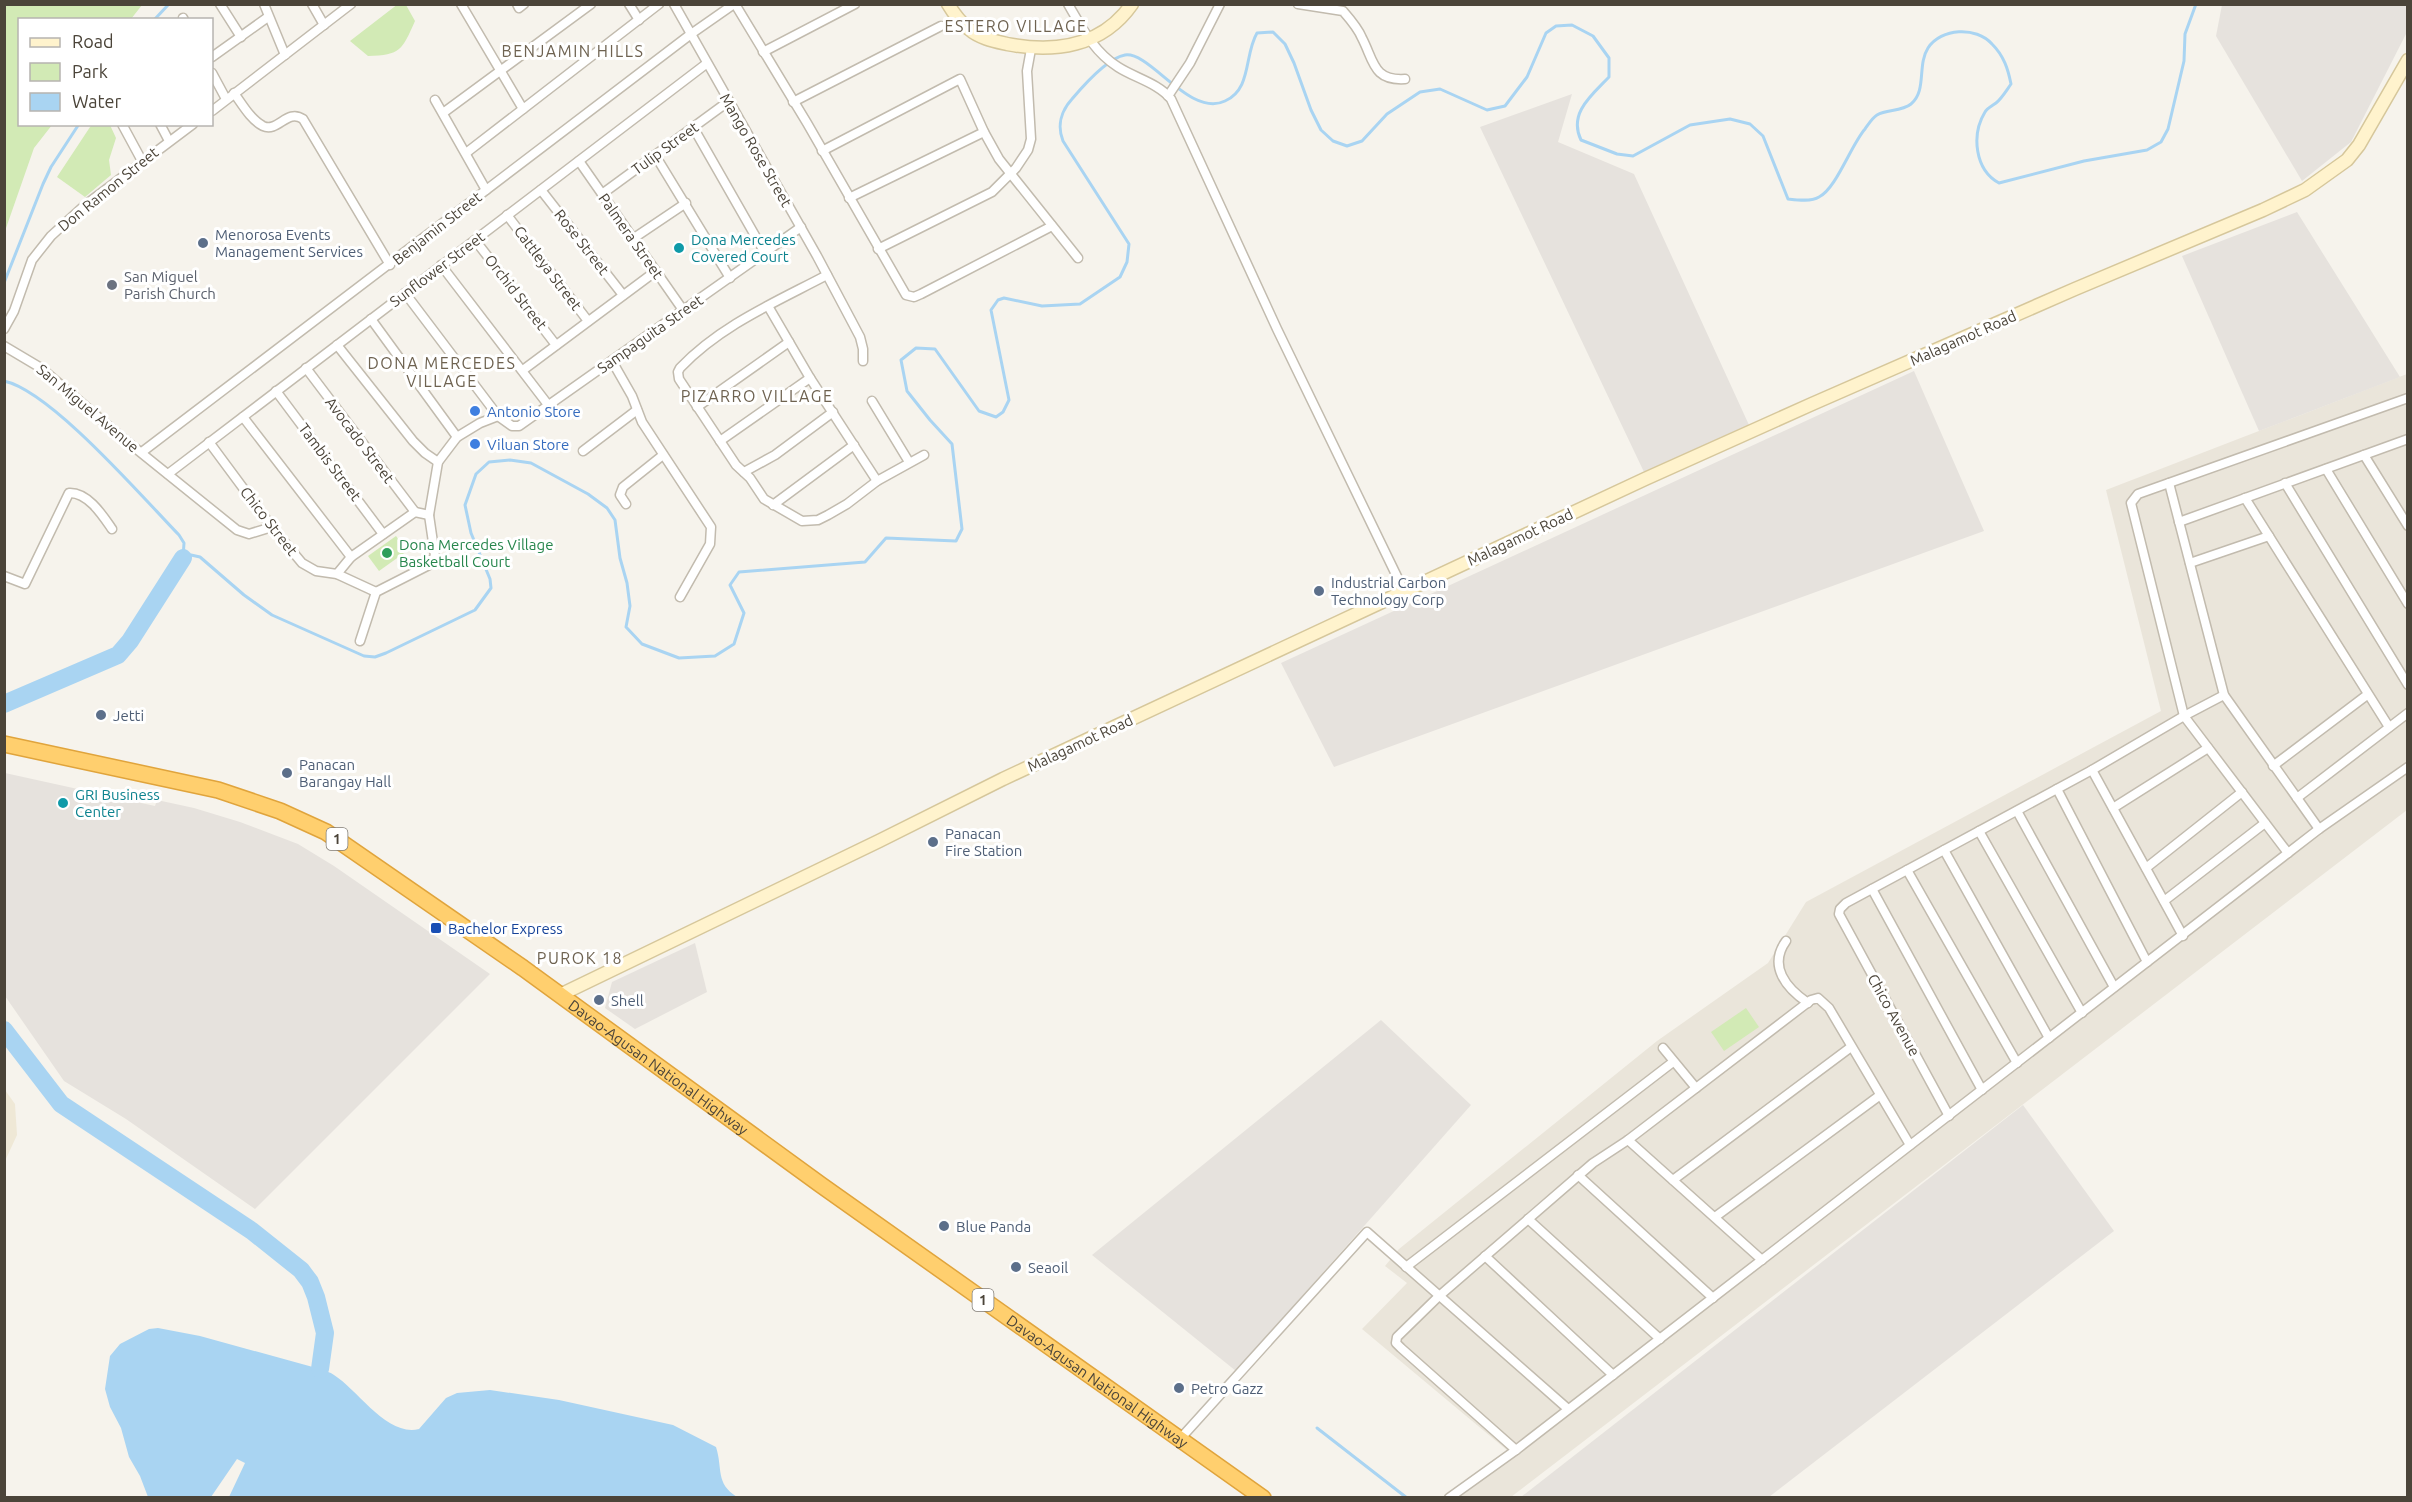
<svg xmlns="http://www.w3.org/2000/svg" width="2412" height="1502" font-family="Ubuntu,sans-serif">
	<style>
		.residential { fill: #eae5da }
		.industrial { fill: #e6e2dd }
		.education { fill: #efe8d6 }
		.green { fill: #d2eab5 }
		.water { fill: #a9d4f2 }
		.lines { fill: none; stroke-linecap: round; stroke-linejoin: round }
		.stream { stroke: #a9d4f2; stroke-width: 3 }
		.river { stroke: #a9d4f2; stroke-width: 18 }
		.street-casing { stroke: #c2bbae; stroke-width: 11 }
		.secondary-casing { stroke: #d6c79b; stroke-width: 15 }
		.highway-casing { stroke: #e0a43c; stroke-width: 18 }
		.street { stroke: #fff; stroke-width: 8 }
		.secondary { stroke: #fff3cd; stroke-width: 12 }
		.highway { stroke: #ffcf6e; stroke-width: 15 }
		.service-dot { fill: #5c6f8a; stroke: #fff; stroke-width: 2 }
		.culture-dot { fill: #0f9aa8; stroke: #fff; stroke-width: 2 }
		.worship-dot { fill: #6b7280; stroke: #fff; stroke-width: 2 }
		.shop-dot { fill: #3f7fe0; stroke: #fff; stroke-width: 2 }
		.leisure-dot { fill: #2e9e5b; stroke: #fff; stroke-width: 2 }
		.transit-dot { fill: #1a4fb4; stroke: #fff; stroke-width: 2 }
		.labels { text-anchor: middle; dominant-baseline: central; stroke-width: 6; stroke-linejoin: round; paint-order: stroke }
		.shield { fill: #fff; stroke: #817c74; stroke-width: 1.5 }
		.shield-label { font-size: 14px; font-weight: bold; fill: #4b4439 }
		.street-label { font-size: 15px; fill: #4b4439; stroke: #fff }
		.service-label { font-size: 15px; fill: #4e5e75; stroke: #fff; text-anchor: start }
		.culture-label { font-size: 15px; fill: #0d838f; stroke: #fff; text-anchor: start }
		.worship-label { font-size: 15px; fill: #5b616d; stroke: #fff; text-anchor: start }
		.shop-label { font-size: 15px; fill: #366cbe; stroke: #fff; text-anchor: start }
		.leisure-label { font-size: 15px; fill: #27864d; stroke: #fff; text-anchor: start }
		.transit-label { font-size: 15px; fill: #164399; stroke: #fff; text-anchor: start }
		.neighbourhood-label { font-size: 16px; letter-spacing: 1.5px; fill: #6e6250; stroke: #fff }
	</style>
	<rect width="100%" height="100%" fill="#f6f3ec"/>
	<polygon class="residential" points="2407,374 2407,810 1511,1497 1443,1497 1508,1451 1362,1329 1407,1283 1385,1266 1399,1249 1657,1041 1768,963 1806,902 2161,711 2106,490"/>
	<g class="industrial">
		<polygon points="2222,5 2407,5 2407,32 2351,142 2302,181 2216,36"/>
		<polygon points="1572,94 1558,142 1634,174 1749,425 1644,472 1480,127"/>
		<polygon points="2297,212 2400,377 2259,431 2182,256"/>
		<polygon points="1914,371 1984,531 1334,767 1281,663"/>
		<polygon points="5,773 155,806 157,800 194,808 240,822 298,844 334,866 490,974 255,1209 126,1119 64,1081 5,996"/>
		<polygon points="695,943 707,992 635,1029 605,1008 612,982"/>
		<polygon points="1381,1020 1471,1105 1236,1371 1092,1255"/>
		<polygon points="2023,1105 2114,1231 1769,1497 1521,1497"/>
	</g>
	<polygon class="education" points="5,1090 15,1104 17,1135 5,1161"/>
	<g class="green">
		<polygon points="5,4 142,5 131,19 20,20 20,124 52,125 34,148 5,231"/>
		<path d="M398 4 406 5 415 21C402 50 401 55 368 56L350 41Z"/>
		<polygon points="92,124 110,125 116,138 109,160 111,175 85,197 57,177"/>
		<polygon points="396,536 407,551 379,571 368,556"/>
		<polygon points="1746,1008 1759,1027 1724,1051 1711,1032"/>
	</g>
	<path class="water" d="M158 1328 200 1336 320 1369C325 1371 330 1372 334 1375 358 1390 387 1437 419 1429L446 1398 457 1393 490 1390 559 1400 673 1425 716 1447C723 1469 715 1483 737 1497H229L245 1463 237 1459 211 1497H148L140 1476 129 1457 121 1428 110 1407 105 1389 110 1356 120 1344 149 1329Z"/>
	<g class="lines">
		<g class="stream">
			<polyline points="154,20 169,4"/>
			<polyline points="4,283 43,184 51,167 79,124"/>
			<path d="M4 381C51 391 143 498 179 535L184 543 183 558 191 555 200 557 244 595 272 615 364 656 375 657 386 653 475 610 491 588 490 579 471 533 465 505 476 474 489 462 510 460 531 463 588 494 607 508 615 520 620 558 627 583 630 606 626 627 642 644 679 658 715 656 734 644 744 613 730 585 739 572 865 562 886 538 956 541 962 529 952 444 930 420 907 391 901 360 916 348 935 349 979 411 996 417 1003 412 1009 400 991 310 998 300 1004 298 1042 306 1080 304 1120 277 1127 262 1129 244 1063 141C1057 126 1061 111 1072 99 1083 86 1108 58 1125 55 1150 51 1190 118 1225 101 1252 89 1244 55 1257 33L1273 32 1285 44 1294 63 1311 110 1321 130 1333 141 1347 146 1362 141 1387 114 1420 92 1440 89 1487 110 1505 106 1527 77 1546 33 1556 26 1572 25 1593 36 1609 58V77C1592 95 1568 113 1581 140L1617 154 1633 156 1690 125 1730 119 1750 124 1763 136 1788 199C1797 200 1811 202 1819 197 1836 189 1851 145 1865 129 1868 125 1872 118 1877 115 1887 109 1901 112 1911 104 1927 91 1917 65 1928 48 1941 28 1976 26 1992 44 2004 56 2008 69 2011 84 2006 91 2002 98 1996 103 1992 106 1987 108 1985 112 1971 135 1975 170 1999 183L2084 161 2147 150 2161 142 2168 129 2184 61 2185 34 2196 4"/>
			<polyline points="1317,1428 1407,1498"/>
		</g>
		<g class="river">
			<polyline points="4,704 118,655 130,641 183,558"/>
			<polyline points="4,1030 61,1104 252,1231 301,1270 310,1282 316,1297 325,1333 320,1369"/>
		</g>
		<g class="street-casing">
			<g id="street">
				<polyline points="220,4 241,37"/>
				<polyline points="264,4 285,55"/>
				<polyline points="312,4 324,25"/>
				<polyline points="461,4 523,109"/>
				<polyline points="517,4 519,8 524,4"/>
				<polyline points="629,4 639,20"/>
				<polyline points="674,4 817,256 860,337 863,349 863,361"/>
				<polyline points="735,4 807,123 906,295 914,297 921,294 1052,226"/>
				<path d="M1068 4C1082 28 1094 52 1118 67 1135 78 1158 83 1171 99L1277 329 1404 591"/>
				<path d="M1298 4 1343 11C1350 19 1358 28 1362 38 1374 61 1373 81 1405 79"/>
				<polyline points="183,18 184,20"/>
				<polyline points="763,52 855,4"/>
				<polyline points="212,57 268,17"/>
				<polyline points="212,73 226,99"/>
				<path d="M234 93C242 104 251 120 263 126 278 133 287 108 303 119L390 265"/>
				<polyline points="1168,96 1190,63 1220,4"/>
				<polyline points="435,100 486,190"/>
				<polyline points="793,102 941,26"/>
				<polyline points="212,111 351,4"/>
				<polyline points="443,113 591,4"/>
				<polyline points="122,124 142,161"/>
				<polyline points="160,124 169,141"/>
				<polyline points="693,127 765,253"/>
				<polyline points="822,151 960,79 984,132 999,159 1078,258"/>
				<polyline points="466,153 659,4"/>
				<polyline points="655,155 730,278"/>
				<polyline points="579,161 683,310"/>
				<polyline points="541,190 623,295"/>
				<polyline points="602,194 729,101"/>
				<polyline points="849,198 984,132"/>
				<polyline points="507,215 588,321"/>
				<polyline points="634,238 686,203"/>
				<polyline points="475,240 556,345"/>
				<polyline points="878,249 992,192 1016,168 1028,150 1031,139 1027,71 1031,49"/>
				<polyline points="441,265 549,406"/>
				<path d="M827 275C776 302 721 325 680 368L678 372 679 379 736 465 750 478 764 499 802 521 818 520 828 515 847 504 877 481 924 455"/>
				<polyline points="405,293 498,416 512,426 519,426 801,227"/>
				<polyline points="768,306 810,378 877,481"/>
				<polyline points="371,319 457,437"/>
				<polyline points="4,329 14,311 32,260 51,236 84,206 193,124"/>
				<polyline points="337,345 413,441 425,453 438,462"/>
				<polyline points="4,346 41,368 119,435 237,530 249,534 272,527"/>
				<polyline points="612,361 632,396 642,422 711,527 710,544 680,597"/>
				<polyline points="306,368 415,512"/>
				<polyline points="523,370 656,271"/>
				<polyline points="276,391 383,534"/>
				<polyline points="872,401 909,462"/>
				<polyline points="697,407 789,342"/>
				<polyline points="243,417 351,557"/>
				<polyline points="720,441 810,378"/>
				<polyline points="209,442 272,527 302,563 316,571 337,574 376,592"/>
				<polyline points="583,451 637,410"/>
				<polyline points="142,452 691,34 734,4"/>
				<polyline points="2364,455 2408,526"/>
				<polyline points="2326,469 2408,604"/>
				<polyline points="744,472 775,455 833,412"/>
				<polyline points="168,474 706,64"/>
				<polyline points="2169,483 2224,695 2319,829"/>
				<polyline points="2285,483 2408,685"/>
				<polyline points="2245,498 2389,727"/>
				<polyline points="626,504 620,495 623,487 663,455"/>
				<polyline points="773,505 854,445"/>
				<polyline points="2179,522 2408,439"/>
				<polyline points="2190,563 2269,536"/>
				<polyline points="337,574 351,557 415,512 429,515"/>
				<path d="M4 576 25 584 69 493C88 492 103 516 112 529"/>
				<polyline points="360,641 376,592 429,565 435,556 429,515 438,462 457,437 480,423 498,416"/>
				<polyline points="2273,766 2367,695"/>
				<polyline points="2092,770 2183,936"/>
				<polyline points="2057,789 2147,962"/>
				<polyline points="2297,798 2408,713"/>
				<polyline points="2113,808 2208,748"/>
				<polyline points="2017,811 2114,987"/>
				<polyline points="1979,831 2082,1013"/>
				<polyline points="1944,850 2049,1038"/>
				<polyline points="2288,853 2184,716 2131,503 2138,494 2408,398"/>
				<polyline points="2146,868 2242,792"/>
				<polyline points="1907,870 2017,1063"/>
				<polyline points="1872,889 1982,1090"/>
				<polyline points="2164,901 2265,823"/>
				<path d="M1786 941C1768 966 1786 988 1808 1003"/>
				<polyline points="1663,1048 1696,1088"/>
				<polyline points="1949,1116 1839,914 1840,909 1846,903 2092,770 2184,716 2224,695"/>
				<polyline points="1628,1140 1762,1260"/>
				<polyline points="1578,1175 1713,1298"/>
				<polyline points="1673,1180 1851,1047"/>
				<polyline points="1715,1217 1879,1096"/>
				<polyline points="1528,1219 1660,1339"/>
				<polyline points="1485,1256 1613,1375"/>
				<polyline points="1406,1267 1673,1062"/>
				<polyline points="1180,1439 1367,1232 1568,1409"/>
				<polyline points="1516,1450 1401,1348 1396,1343 1397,1337 1438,1297 1593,1163 1628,1140 1811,1000 1818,998 1829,1008 1910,1145"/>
				<polyline points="1449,1498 1516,1450 2319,829 2408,767"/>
			</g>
		</g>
		<g class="secondary-casing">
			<g id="secondary">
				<path d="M948 4C954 14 960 22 969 29 979 38 994 41 1007 44 1054 53 1102 47 1132 4"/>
				<polyline points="560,995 879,841 1003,779 1645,479 1812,404 2075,289 2263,210 2305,190 2347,160 2359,145 2408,60"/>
			</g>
		</g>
		<g class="highway-casing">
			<g id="highway">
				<path id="s1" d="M4 744 218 790 280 811 326 832 523 968 821 1185 1263 1498"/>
			</g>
		</g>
		<use href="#street" class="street"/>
		<use href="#secondary" class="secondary"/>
		<use href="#highway" class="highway"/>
	</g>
	<g class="service-dot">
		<circle cx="203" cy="243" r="6"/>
		<circle cx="1319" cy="591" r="6"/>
		<circle cx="101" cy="715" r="6"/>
		<circle cx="287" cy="773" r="6"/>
		<circle cx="933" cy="842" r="6"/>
		<circle cx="599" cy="1000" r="6"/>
		<circle cx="944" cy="1226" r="6"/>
		<circle cx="1016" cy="1267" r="6"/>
		<circle cx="1179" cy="1388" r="6"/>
	</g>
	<g class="culture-dot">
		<circle cx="679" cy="248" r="6"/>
		<circle cx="63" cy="803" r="6"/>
	</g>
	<circle class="worship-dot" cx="112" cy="285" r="6"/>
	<g class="shop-dot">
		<circle cx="475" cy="411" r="6"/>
		<circle cx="475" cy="444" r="6"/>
	</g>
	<circle class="leisure-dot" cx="387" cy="553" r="6"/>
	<rect class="transit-dot" x="430" y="922" width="12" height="12" rx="3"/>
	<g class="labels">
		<g class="shield">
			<rect x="326.5" y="828" width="21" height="22" rx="4.5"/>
			<rect x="972.5" y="1289" width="21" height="22" rx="4.5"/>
		</g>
		<g class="shield-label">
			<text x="337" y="839">1</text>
			<text x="983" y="1300">1</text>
		</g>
		<g class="street-label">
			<text transform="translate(665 148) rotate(-36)">Tulip Street</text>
			<text transform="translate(756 150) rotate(60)">Mango Rose Street</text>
			<text transform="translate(108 189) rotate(-39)">Don Ramon Street</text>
			<text transform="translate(437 228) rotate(-38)">Benjamin Street</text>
			<text transform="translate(631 236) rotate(55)">Palmera Street</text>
			<text transform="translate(582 242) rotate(52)">Rose Street</text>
			<text transform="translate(548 268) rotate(53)">Cattleya Street</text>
			<text transform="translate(437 269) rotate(-37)">Sunflower Street</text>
			<text transform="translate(516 292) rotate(52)">Orchid Street</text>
			<text transform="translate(650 334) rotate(-35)">Sampaguita Street</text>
			<text transform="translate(1963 338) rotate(-24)">Malagamot Road</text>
			<text transform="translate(88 408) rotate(40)">San Miguel Avenue</text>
			<text transform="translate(360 440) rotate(53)">Avocado Street</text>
			<text transform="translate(330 462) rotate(53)">Tambis Street</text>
			<text transform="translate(269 521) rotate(52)">Chico Street</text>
			<text transform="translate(1520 537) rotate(-25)">Malagamot Road</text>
			<text transform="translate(1080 743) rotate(-25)">Malagamot Road</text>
			<text transform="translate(1894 1015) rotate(61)">Chico Avenue</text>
			<text stroke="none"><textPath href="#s1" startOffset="742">Davao-Agusan National Highway</textPath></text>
			<text stroke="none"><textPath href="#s1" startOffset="1282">Davao-Agusan National Highway</textPath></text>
		</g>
		<g class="service-label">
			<text x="215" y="234">Menorosa Events<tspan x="215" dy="17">Management Services</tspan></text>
			<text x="1331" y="582">Industrial Carbon<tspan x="1331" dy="17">Technology Corp</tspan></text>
			<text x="113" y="715">Jetti</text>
			<text x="299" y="764">Panacan<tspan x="299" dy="17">Barangay Hall</tspan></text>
			<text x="945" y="833">Panacan<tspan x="945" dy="17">Fire Station</tspan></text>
			<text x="611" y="1000">Shell</text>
			<text x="956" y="1226">Blue Panda</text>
			<text x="1028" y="1267">Seaoil</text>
			<text x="1191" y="1388">Petro Gazz</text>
		</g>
		<g class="culture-label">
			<text x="691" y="239">Dona Mercedes<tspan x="691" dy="17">Covered Court</tspan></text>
			<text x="75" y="794">GRI Business<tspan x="75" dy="17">Center</tspan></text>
		</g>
		<g class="worship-label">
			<text x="124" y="276">San Miguel<tspan x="124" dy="17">Parish Church</tspan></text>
		</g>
		<g class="shop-label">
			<text x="487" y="411">Antonio Store</text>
			<text x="487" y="444">Viluan Store</text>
		</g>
		<g class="leisure-label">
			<text x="399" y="544">Dona Mercedes Village<tspan x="399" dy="17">Basketball Court</tspan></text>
		</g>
		<g class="transit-label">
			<text x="448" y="928">Bachelor Express</text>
		</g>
		<g class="neighbourhood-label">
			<text x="1016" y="26">ESTERO VILLAGE</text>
			<text x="573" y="51">BENJAMIN HILLS</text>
			<text x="442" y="363">DONA MERCEDES<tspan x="442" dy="18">VILLAGE</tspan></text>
			<text x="757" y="396">PIZARRO VILLAGE</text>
			<text x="580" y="958">PUROK 18</text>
		</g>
	</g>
	<rect width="2412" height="1502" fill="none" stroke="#4b4439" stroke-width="12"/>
	<rect x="18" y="18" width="195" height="108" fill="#ffffff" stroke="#b7b4b0" stroke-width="1.5"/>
	<rect x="30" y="38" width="30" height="9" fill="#fff3cd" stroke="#b7b4b0" stroke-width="1.5"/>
	<text x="72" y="48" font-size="18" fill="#4b4439">Road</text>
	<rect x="30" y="63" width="30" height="18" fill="#d2eab5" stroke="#b7b4b0" stroke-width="1.5"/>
	<text x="72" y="78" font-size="18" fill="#4b4439">Park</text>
	<rect x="30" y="93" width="30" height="18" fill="#a9d4f2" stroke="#b7b4b0" stroke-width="1.5"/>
	<text x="72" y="108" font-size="18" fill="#4b4439">Water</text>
</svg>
